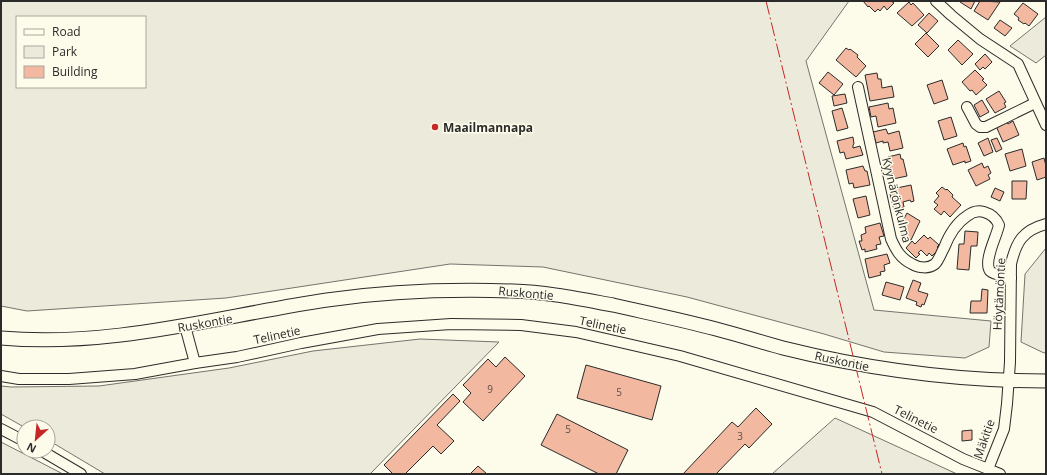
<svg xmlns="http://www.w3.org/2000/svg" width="1047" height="475" font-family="'Open Sans',sans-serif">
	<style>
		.green { fill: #ecebdb; stroke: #74746e; fill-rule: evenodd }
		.building { fill: #f2b8a0; stroke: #2b2b2b }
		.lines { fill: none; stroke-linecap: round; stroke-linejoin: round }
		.minor-casing { stroke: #2b2b2b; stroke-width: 12 }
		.major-casing { stroke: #2b2b2b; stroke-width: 15 }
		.minor { stroke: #fdfbea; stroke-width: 10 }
		.major { stroke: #fdfbea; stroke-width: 13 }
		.power { stroke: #c62828; stroke-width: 1; stroke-dasharray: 14 3 2 3; stroke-linecap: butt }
		.poi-dot { fill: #c62828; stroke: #fdfbea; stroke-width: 1.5 }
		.labels { text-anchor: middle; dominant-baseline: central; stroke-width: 3; stroke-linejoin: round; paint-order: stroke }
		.number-label { font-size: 10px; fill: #5d4e48 }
		.poi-label { font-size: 12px; font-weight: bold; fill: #2b2b2b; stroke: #fdfbea; text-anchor: start }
		.street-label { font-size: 12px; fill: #2b2b2b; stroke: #fdfbea }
	</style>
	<rect width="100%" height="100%" fill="#fdfbea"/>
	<g class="green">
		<path d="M1 1H849L806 61 874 310 991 321 989 347 965 358 884 352 824 334 687 297 543 267 450 264 226 298 27 311 1 306ZM17 17H145V87H17Z"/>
		<polygon points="1046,17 1046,55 1036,63 1010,46"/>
		<polygon points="1046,248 1046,352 1044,353 1021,342 1025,274"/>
		<polygon points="420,339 499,342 370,474 105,474 48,440 48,427 24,427 1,414 1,386 11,387 99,386 229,368 313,351"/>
		<polygon points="835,418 957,474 772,474"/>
		<polygon points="1,442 63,474 1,474"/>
	</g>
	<g class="building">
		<polygon points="863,1 891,1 894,3 887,10 884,6 880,11 878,9 875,12 869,6 868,7"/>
		<polygon points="960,1 975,1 971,9 960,2"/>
		<polygon points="980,1 1000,2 988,20 974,11"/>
		<polygon points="909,2 911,5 913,3 924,15 912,26 897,13"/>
		<polygon points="1023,3 1038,14 1029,26 1025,23 1024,24 1018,20 1019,18 1014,14"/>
		<polygon points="929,13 938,21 927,33 918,25"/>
		<polygon points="1000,20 1012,28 1005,36 994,28"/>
		<polygon points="926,33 939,46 928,57 915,44"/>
		<polygon points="958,40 973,54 962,65 948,50"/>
		<polygon points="846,48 849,50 850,49 858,55 857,57 866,66 856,77 836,60"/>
		<polygon points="985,54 992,62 985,69 983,67 980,70 975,64"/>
		<polygon points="975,70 984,79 982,80 987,85 976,95 972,90 970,91 962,82"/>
		<polygon points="828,72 843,84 834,95 819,83"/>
		<polygon points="877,73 878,79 881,79 882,88 892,86 894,97 870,101 865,75"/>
		<polygon points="942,80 948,99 934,104 927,85"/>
		<polygon points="999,91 1006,102 1004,103 1006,107 995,113 986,99"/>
		<polygon points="845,94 847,103 834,106 832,96"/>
		<polygon points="982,100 989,112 980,117 974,105"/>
		<polygon points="888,103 889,109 893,108 896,123 878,127 876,116 871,117 869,107"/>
		<polygon points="842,108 848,128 837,131 832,111"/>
		<polygon points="951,117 957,136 944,140 938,121"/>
		<polygon points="1006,121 1008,124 1013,121 1019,135 1003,142 996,126"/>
		<polygon points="886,129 888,134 899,131 903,148 890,151 888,142 883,143 883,141 876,143 873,132"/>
		<polygon points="853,137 854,144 853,145 853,148 860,146 863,155 846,159 844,152 840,153 837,141"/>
		<polygon points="988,138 993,152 984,156 978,143"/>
		<polygon points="997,138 1002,149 996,152 991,140"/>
		<polygon points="963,143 964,147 966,146 971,161 965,163 965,161 953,165 947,149"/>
		<polygon points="1022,149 1026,166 1010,171 1005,154"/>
		<polygon points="900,154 901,159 903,159 907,176 893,179 888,157"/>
		<polygon points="1044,158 1046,166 1046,177 1037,180 1032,162"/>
		<polygon points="982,163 984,168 988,166 991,173 988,175 990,179 976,186 968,170"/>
		<polygon points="863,166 865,171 867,171 870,185 854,188 853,183 849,184 846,170"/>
		<polygon points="1012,181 1027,181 1026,199 1012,199"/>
		<polygon points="911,185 914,201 911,202 910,200 903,202 904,207 894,210 890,194 893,193 892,189"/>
		<polygon points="942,187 946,190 947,189 953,195 952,197 961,205 950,217 944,211 941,215 934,209 938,205 934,202 939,196 936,193"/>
		<polygon points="995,188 1004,192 1000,201 991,197"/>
		<polygon points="866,196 870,215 858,218 853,199"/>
		<polygon points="907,213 920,221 911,240 901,235 904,228 900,226"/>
		<polygon points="880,223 884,236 879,237 881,244 876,245 877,249 865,252 865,249 862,250 859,241 862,241 861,235 866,233 865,227"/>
		<polygon points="965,231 978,232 977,246 971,246 969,270 957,269 959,244 964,244"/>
		<polygon points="924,235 928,239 930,237 939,245 937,247 939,249 932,256 929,253 927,256 921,250 918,253 920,254 916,258 906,248 912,241 915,244"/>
		<polygon points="887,254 890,263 884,265 885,271 880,272 881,275 869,278 865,259"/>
		<polygon points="913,280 921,283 918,291 928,294 924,305 922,304 921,307 916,305 917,302 906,298"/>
		<polygon points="886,282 904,287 900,300 882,295"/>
		<polygon points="982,289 988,290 987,313 970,313 971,301 981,301"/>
		<polygon points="505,357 525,376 483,421 463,402 471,393 463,385 488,359 496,367"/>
		<polygon points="586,365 661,386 652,420 577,398"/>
		<polygon points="453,394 460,401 437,425 454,441 441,454 433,446 405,474 393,474 384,465"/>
		<polygon points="756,408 772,424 749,448 745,444 716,474 683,474 732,422 738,427"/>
		<polygon points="557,414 628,450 616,474 599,474 541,445"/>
		<polygon points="972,430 972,440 962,441 962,431"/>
		<polygon points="478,466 487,474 470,474"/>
	</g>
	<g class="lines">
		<g class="minor-casing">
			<g id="minor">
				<polyline points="936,1 951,15 980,39 1018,64 1046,125"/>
				<path d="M858 87 891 239C896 250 900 258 912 264 919 268 928 269 935 264 939 260 941 253 944 248 949 235 955 224 967 216 972 212 977 210 984 212 991 214 996 218 999 225 997 236 983 261 990 271 994 275 1005 276 1011 278"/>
				<polyline points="967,107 976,124 980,127 986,127 1035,103"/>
				<polyline points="185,326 195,363"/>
				<polyline points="1,376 19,379 69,379 135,374 195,363 237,357 301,343 378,329 451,324 521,325 576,332 680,356 873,412 963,459 988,469"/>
				<polyline points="1,429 24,441"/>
				<polyline points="42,451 81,474"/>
				<path d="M1000 474 988 469 1004 429 1007 404 1010 362 1011 264C1016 242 1023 230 1046 224"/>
			</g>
		</g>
		<g class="major-casing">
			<path id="major" d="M1 338C112 348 219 316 327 300 389 291 451 289 513 291 546 292 580 299 613 305 648 313 682 320 716 329 739 335 761 342 783 348 871 370 956 381 1046 381"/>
		</g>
		<use href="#minor" class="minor"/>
		<use href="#major" class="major"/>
		<polyline class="power" points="766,1 882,474"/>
	</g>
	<circle class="poi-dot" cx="435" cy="127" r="4"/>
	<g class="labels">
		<g class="number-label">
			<text x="490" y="389">9</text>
			<text x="619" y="392">5</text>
			<text x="568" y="429">5</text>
			<text x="740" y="436">3</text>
		</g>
		<g class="poi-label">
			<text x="443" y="127">Maailmannapa</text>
		</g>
		<g class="street-label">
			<text transform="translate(897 200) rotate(76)">Kyynärönkulma</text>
			<text transform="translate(526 293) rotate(5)">Ruskontie</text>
			<text transform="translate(999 294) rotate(-87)">Höytämöntie</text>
			<text transform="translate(205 323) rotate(-10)">Ruskontie</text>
			<text transform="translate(603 325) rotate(12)">Telinetie</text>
			<text transform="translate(277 335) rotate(-12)">Telinetie</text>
			<text transform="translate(842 361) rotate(12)">Ruskontie</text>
			<text transform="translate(916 419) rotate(27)">Telinetie</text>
			<text transform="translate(984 439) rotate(-71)">Mäkitie</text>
		</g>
	</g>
	<rect width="1047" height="475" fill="none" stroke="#2b2b2b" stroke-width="4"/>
	<rect x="16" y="16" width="130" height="72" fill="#fdfbea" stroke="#a9a89e"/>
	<rect x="24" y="29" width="20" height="6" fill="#fdfbea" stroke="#a9a89e"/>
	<text x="52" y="36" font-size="12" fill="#2b2b2b">Road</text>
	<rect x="24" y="46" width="20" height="12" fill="#ecebdb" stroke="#a9a89e"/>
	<text x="52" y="56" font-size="12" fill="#2b2b2b">Park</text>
	<rect x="24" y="66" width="20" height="12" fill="#f2b8a0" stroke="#a9a89e"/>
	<text x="52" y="76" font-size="12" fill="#2b2b2b">Building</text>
	<g transform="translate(36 439) rotate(207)"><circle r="19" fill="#fdfbea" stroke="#a9a89e"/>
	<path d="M0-3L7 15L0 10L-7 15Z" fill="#c62828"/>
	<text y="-6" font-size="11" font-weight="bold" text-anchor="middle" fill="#2b2b2b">N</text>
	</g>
</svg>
